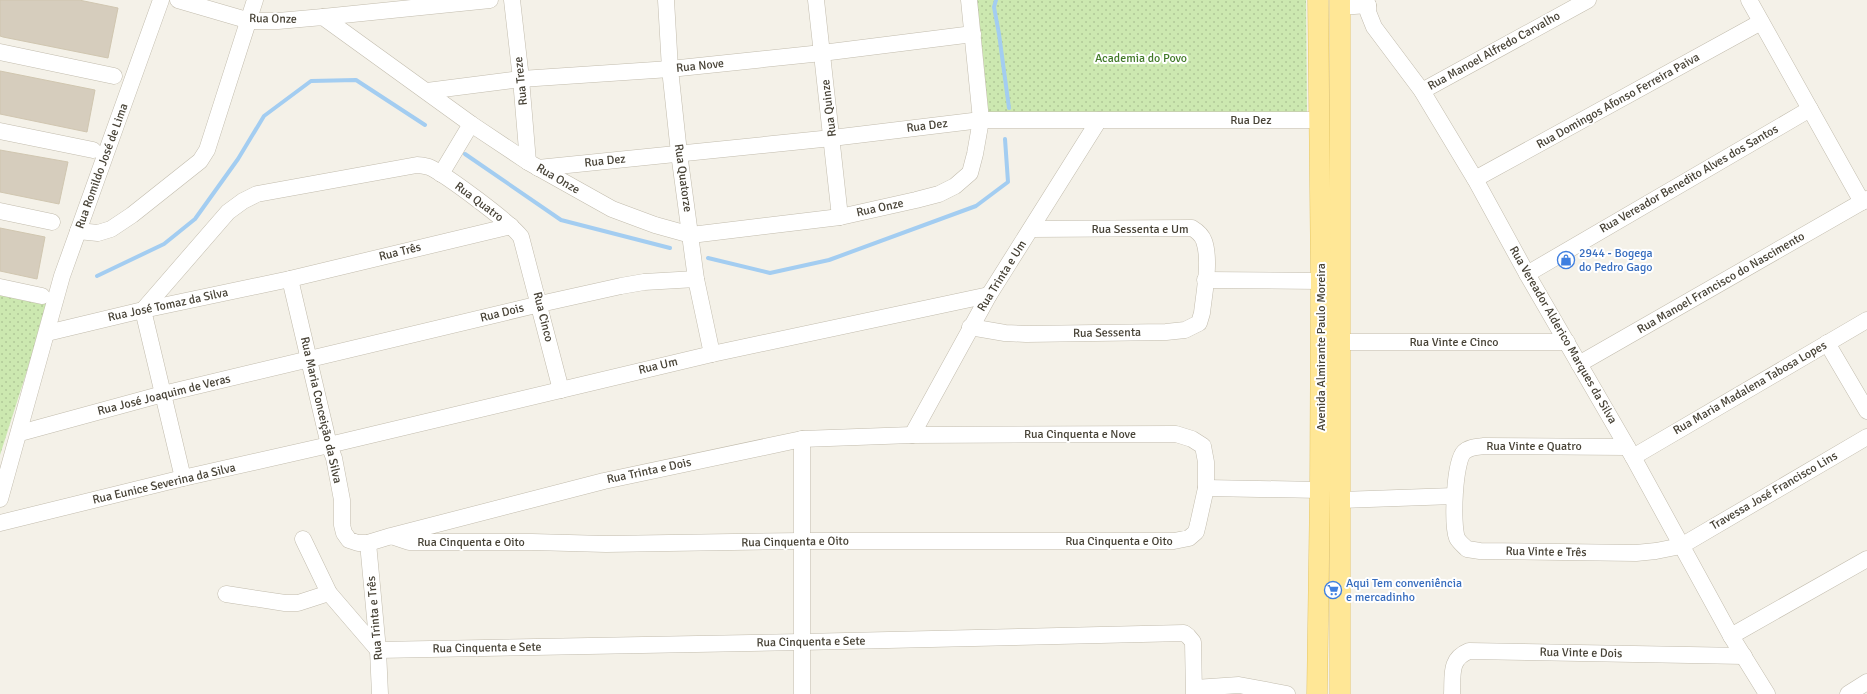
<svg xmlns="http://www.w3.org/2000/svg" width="1867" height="694" font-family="Signika,sans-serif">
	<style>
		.park { fill: url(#park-dots) }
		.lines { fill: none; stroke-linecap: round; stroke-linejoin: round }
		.stream { stroke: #a3cdf1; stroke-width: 4 }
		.building { fill: #d6cdbd; stroke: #d0c6b0 }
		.minor-casing { stroke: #c2bcad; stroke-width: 17 }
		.major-casing { stroke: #e5c665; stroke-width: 21 }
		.minor { stroke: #fff; stroke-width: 16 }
		.major { stroke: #ffe796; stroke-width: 20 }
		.labels { text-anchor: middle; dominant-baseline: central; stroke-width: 4; stroke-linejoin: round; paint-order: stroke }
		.street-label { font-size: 12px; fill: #474236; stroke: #fff }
		.park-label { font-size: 12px; fill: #427a29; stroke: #fff }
		.shop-label { font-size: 12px; fill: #366cbe; stroke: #fff; text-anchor: start }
	</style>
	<defs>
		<pattern id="park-dots" width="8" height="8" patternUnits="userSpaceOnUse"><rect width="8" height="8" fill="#cce8b0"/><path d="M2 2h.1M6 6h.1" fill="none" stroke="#b1c898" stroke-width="1.8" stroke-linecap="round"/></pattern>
	</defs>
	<rect width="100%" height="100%" fill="#f4f1e8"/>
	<g class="park">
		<polygon points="975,0 1306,0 1307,115 986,117"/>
		<polygon points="0,292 49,302 0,455"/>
	</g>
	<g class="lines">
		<g class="stream">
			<polyline points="996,0 994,7 999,34 1009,108"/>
			<polyline points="465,154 561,220 670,248"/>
			<polyline points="708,258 770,273 829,260 976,206 1008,182 1005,139"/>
			<polyline points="97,276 164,244 195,219 238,159 264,116 311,81 356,80 425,125"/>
		</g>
	</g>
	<g class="building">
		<polygon points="0,0 79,0 118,8 108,58 3,37 0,36"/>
		<polygon points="0,71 95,90 87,132 0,114"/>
		<polygon points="0,150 68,162 59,204 0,192"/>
		<polygon points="0,228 45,237 37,279 0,271"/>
	</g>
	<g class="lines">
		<g class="minor-casing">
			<g id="minor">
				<polyline points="178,0 250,21 278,21 323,17 471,124 528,162 612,209 655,225 691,235 840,217 916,200 939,194 955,186 970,173 975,154 981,120 969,0"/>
				<polyline points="512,0 521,79 528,162"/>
				<polyline points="666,0 670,69 679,153 696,279 712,354"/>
				<polyline points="816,0 840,217"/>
				<polyline points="1749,0 1862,202"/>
				<polyline points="1368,5 1368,12 1374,27 1422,91 1475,179 1527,274 1633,457 1731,636 1767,694"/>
				<polyline points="1340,7 1368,5"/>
				<polyline points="323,17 490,0"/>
				<polyline points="0,52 114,76"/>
				<polyline points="427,91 521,79 670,69 822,53 973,34"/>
				<polyline points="1422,91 1588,0"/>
				<polyline points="0,131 93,150"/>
				<polyline points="538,168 832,138 981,120 1318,120"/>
				<polyline points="441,174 471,124"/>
				<polyline points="1475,179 1761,22"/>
				<polyline points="0,211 52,222"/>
				<polyline points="78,231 98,233 111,229 132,215 200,161 207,150 255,0"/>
				<polyline points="1527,274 1810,109"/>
				<polyline points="290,279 329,445 334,458 342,500 342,525 344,533 349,540 358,543 368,543 391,536 409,542 532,542 606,544 801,541 1174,541 1189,538 1196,532 1198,524 1206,488 1206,462 1203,446 1192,439 1176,434 912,435 802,439 604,481 391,536"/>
				<polyline points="1205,280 1321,281"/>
				<polyline points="0,287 42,296"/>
				<path d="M970 327 1005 333 1026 334 1166 332 1185 330 1199 323 1202 313C1204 294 1211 260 1204 241 1202 235 1197 231 1192 228L1031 229"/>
				<polyline points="47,333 143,310 290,279 511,226"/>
				<polyline points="1340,342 1567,342"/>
				<polyline points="1827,343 1867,411"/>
				<polyline points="1579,364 1867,199"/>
				<polyline points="20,433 163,394 540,304 621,286 644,282 696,279"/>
				<polyline points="912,435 989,295 1099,120"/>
				<path d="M1627 447 1484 446C1477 447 1469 447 1464 452 1454 462 1452 525 1457 538 1459 542 1464 546 1467 549L1480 551 1636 553 1656 551 1681 546 1867 437"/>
				<polyline points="1633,457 1867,320"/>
				<path d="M183 478 143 310 228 212 243 201 257 194 417 165C420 165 425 166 429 167 445 174 511 223 521 237L561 390"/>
				<polyline points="1206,488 1320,490"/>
				<polyline points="0,499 62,276 161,0"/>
				<polyline points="1341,500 1454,496"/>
				<polyline points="0,523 183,478 329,445 712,354 989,295"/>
				<polyline points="303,539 329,593 378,650 802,642 1184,633 1188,636 1193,642 1194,694"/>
				<polyline points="368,543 378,650 380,694"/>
				<polyline points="226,594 285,603 298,603 329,593"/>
				<polyline points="1731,636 1867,559"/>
				<polyline points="1195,688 1239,685 1287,694"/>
				<polyline points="802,694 802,439"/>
				<path d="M1452 694C1453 675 1449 659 1469 651L1744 656"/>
				<polyline points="1848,694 1867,682"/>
			</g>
		</g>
		<g class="major-casing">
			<g id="major">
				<polyline points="1340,0 1340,694"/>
				<polyline points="1317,694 1320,490 1321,281 1318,0"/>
			</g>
		</g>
		<use href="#minor" class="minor"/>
		<use href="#major" class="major"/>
	</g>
	<defs>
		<g id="shop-ring" transform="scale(0.9)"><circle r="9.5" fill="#fff" stroke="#3f7fe0" stroke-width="1.5"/><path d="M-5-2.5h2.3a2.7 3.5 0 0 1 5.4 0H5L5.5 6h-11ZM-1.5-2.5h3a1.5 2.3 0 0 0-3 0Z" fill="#3f7fe0"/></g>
		<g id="supermarket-ring" transform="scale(0.9)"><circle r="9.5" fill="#fff" stroke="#3f7fe0" stroke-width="1.5"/><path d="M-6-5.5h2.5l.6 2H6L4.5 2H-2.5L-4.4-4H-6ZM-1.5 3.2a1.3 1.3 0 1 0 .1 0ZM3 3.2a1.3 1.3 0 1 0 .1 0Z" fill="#3f7fe0"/></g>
	</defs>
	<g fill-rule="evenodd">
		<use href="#shop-ring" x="1566" y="260"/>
		<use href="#supermarket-ring" x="1333" y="590"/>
	</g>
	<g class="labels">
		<g class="street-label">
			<text transform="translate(273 19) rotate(1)">Rua Onze</text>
			<text transform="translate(1494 51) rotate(-29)">Rua Manoel Alfredo Carvalho</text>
			<text transform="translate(700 66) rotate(-6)">Rua Nove</text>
			<text transform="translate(521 81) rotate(-96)">Rua Treze</text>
			<text transform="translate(1618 101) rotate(-29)">Rua Domingos Afonso Ferreira Paiva</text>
			<text transform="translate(829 108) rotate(-97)">Rua Quinze</text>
			<text x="1251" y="120">Rua Dez</text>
			<text transform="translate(927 126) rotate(-7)">Rua Dez</text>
			<text transform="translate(605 161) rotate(-6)">Rua Dez</text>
			<text transform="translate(102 166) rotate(-70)">Rua Romildo José de Lima</text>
			<text transform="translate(683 178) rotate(82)">Rua Quatorze</text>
			<text transform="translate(558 179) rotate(30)">Rua Onze</text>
			<text transform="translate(1689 179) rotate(-30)">Rua Vereador Benedito Alves dos Santos</text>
			<text transform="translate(479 202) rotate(37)">Rua Quatro</text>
			<text transform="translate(880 208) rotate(-12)">Rua Onze</text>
			<text x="1140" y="229">Rua Sessenta e Um</text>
			<text transform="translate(400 252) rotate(-14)">Rua Três</text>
			<text transform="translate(1002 276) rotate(-58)">Rua Trinta e Um</text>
			<text transform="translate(1721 283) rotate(-30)">Rua Manoel Francisco do Nascimento</text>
			<text transform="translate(168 305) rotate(-12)">Rua José Tomaz da Silva</text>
			<text transform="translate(502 313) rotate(-14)">Rua Dois</text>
			<text transform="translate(543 317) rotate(76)">Rua Cinco</text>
			<text transform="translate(1107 333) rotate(-1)">Rua Sessenta</text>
			<text transform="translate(1563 335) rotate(60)">Rua Vereador Alderico Marques da Silva</text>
			<text x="1454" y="342">Rua Vinte e Cinco</text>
			<text transform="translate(1321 347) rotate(-90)">Avenida Almirante Paulo Moreira</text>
			<text transform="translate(658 366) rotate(-13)">Rua Um</text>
			<text transform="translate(1750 388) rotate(-30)">Rua Maria Madalena Tabosa Lopes</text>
			<text transform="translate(164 395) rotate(-14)">Rua José Joaquim de Veras</text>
			<text transform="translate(321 410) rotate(77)">Rua Maria Conceição da Silva</text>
			<text x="1080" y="434">Rua Cinquenta e Nove</text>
			<text x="1534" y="446">Rua Vinte e Quatro</text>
			<text transform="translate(649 471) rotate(-12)">Rua Trinta e Dois</text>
			<text transform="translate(164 484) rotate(-13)">Rua Eunice Severina da Silva</text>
			<text transform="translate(1774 491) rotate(-30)">Travessa José Francisco Lins</text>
			<text x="1119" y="541">Rua Cinquenta e Oito</text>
			<text x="471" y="542">Rua Cinquenta e Oito</text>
			<text transform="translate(795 542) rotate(-1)">Rua Cinquenta e Oito</text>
			<text transform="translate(1546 552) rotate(1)">Rua Vinte e Três</text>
			<text transform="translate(375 618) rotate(-95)">Rua Trinta e Três</text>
			<text transform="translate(811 642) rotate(-1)">Rua Cinquenta e Sete</text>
			<text transform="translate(487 648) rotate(-1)">Rua Cinquenta e Sete</text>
			<text transform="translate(1581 653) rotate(1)">Rua Vinte e Dois</text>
		</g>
		<g class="park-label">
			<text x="1141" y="58">Academia do Povo</text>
		</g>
		<g class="shop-label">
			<text x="1579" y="253">2944 - Bogega<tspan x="1579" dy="14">do Pedro Gago</tspan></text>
			<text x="1346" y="583">Aqui Tem conveniência<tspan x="1346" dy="14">e mercadinho</tspan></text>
		</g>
	</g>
</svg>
